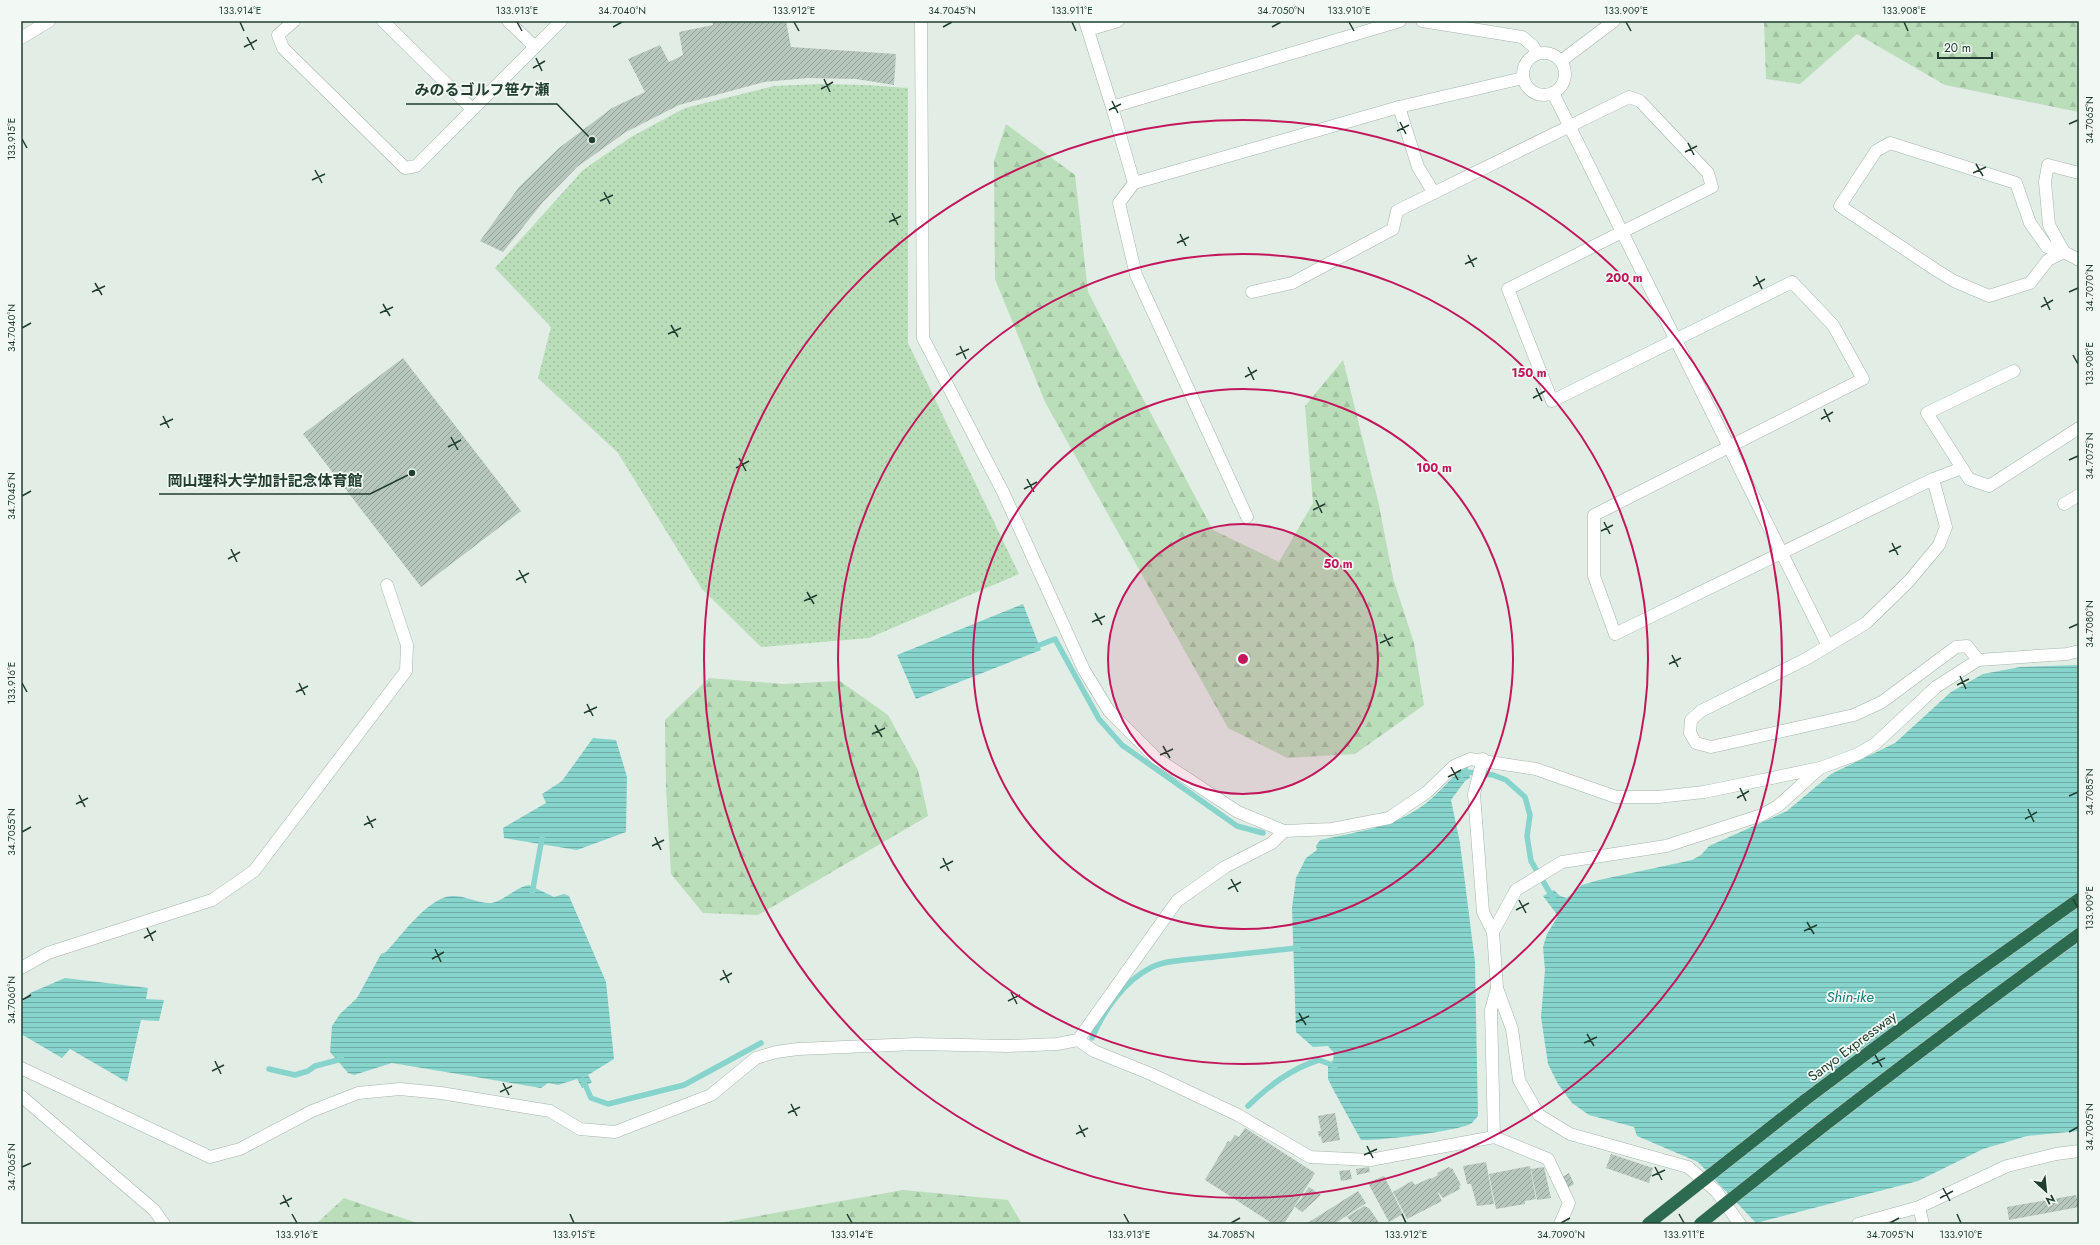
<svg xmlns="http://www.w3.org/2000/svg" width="2100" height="1245" font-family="Jost,'Noto Sans JP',sans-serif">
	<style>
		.grass { fill: url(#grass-dots) }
		.forest { fill: url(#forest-firs) }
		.water { fill: url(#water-rules) }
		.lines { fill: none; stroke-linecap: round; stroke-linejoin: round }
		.stream { stroke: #87d4cd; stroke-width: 5.5 }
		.building { fill: url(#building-hatch) }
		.minor-casing { stroke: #a4b5ab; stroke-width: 13 }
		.minor { stroke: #fff; stroke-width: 12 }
		.highway-bridge-casing { stroke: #c1c9c5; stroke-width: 13; stroke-linecap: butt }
		.highway-bridge { stroke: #2c6b4f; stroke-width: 12 }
		.ticks { fill: none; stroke: #213e2f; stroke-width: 1.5 }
		.ring { fill: none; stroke: #c2185b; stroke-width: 2 }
		.labels { text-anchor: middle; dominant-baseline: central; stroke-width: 3.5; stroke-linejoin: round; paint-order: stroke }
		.street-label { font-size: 14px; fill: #213e2f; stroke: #f2f9f4 }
		.water-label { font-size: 15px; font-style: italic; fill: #197c74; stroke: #f2f9f4 }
		.centre { fill: #c2185b; stroke: #f2f9f4; stroke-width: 2 }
		.ring-label { font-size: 12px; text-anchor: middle; font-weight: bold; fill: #c2185b; stroke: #f2f9f4; stroke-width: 3.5; stroke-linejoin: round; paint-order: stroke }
		.leader { fill: none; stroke: #213e2f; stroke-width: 1.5 }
		.callout-dot { fill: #213e2f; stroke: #f2f9f4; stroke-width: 1.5 }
		.callout-label { font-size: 15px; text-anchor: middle; font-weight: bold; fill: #213e2f; stroke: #f2f9f4; stroke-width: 3.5; stroke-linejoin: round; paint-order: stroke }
		.neatline { fill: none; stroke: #213e2f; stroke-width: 1.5 }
		.ticks-label { font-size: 10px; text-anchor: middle; fill: #213e2f }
	</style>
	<defs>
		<pattern id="grass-dots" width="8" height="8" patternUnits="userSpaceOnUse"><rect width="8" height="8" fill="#badeba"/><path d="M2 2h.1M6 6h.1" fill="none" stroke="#a0c0a0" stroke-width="1.8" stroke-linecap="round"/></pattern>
		<pattern id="forest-firs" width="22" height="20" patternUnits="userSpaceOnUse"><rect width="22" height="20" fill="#badeba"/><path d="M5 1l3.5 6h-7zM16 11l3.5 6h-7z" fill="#a0c0a0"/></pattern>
		<pattern id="water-rules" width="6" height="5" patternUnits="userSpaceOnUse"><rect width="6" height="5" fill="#87d4cd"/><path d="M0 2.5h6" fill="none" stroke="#6eada7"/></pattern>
		<pattern id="building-hatch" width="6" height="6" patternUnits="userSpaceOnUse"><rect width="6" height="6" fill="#b7c7bd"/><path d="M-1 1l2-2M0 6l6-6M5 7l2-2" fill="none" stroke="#94a39a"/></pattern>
	</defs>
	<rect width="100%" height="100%" fill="#e2ede5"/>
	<polygon class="grass" points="821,84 866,85 908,88 908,343 1019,574 869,638 761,647 702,589 618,453 538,378 551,327 495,268 583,170 631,137 685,108 774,86"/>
	<g class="forest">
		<polygon points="1764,21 2079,21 2079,112 1945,85 1857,34 1800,84 1766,79"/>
		<polygon points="1006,124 1075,175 1088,292 1140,393 1213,530 1279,562 1313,503 1305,406 1343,360 1379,505 1393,578 1414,643 1424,705 1355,754 1287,758 1228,728 1045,402 995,279 994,161"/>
		<polygon points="709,678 784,684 840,681 888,715 918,770 928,816 758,915 703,913 671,874 666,788 665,720"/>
		<polygon points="903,1190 1008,1200 1022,1224 714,1224"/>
		<polygon points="344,1198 420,1224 316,1224"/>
	</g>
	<g class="water">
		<polygon points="1023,604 1041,650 916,699 897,655"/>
		<polygon points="2079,665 2079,1131 2027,1136 1983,1149 1918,1181 1756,1223 1698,1162 1637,1136 1634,1127 1589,1115 1572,1103 1558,1084 1548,1064 1541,1017 1545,970 1543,947 1547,934 1558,916 1543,896 1554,890 1560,896 1567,898 1582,885 1599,880 1692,860 1701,855 1709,846 1787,811 1831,774 1895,743 1951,692 1983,674 2020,667"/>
		<polygon points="593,738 616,740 627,777 626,832 577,850 504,838 503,828 546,803 542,794 562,781"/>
		<path d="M1467 765 1470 778 1465 781 1451 800 1460 843 1475 962 1478 1116C1476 1118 1474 1121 1472 1123 1460 1131 1378 1141 1361 1140L1334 1091 1328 1079V1065L1333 1060 1334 1053 1328 1046 1313 1047 1296 1032 1292 908 1296 878 1306 858 1317 850 1316 846 1320 840C1356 832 1390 828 1421 807 1438 795 1450 778 1467 765Z"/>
		<path d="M529 885 554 897 564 894 569 896 606 982 614 1059 588 1075 592 1082 582 1088 577 1079 558 1085 548 1083 541 1088 392 1063 354 1075 348 1073 330 1052 332 1026 340 1014 357 998 381 954 386 952C402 935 428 898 451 896 464 895 477 903 490 903 501 903 516 887 529 885Z"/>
		<polygon points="65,978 148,988 146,999 164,1000 159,1021 141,1020 127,1082 70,1049 62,1058 21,1034 21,1004 30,993"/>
	</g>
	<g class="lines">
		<g class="stream">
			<polyline points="1037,646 1055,639 1099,719 1122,745 1237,826 1263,833"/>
			<polyline points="1462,775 1466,772 1493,775 1506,780 1525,797 1530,815 1527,836 1531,861 1553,898"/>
			<polyline points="532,894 542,838"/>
			<path d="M1092 1038C1104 1010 1124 981 1152 967 1167 960 1187 960 1203 958 1235 955 1266 951 1298 948"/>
			<polyline points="269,1069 295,1075 308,1071 315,1066 342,1059"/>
			<polyline points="583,1080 591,1098 608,1104 684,1085 761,1043"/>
			<path d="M1248 1106C1269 1086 1290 1069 1319 1060L1335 1066"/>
		</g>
	</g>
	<g class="building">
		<polygon points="712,21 725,22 786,21 791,47 896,54 894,85 856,79 808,78 764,82 679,105 626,132 577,167 543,202 503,252 480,241 519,187 559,148 612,108 645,92 628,59 660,45 669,62 683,55 679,32 713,25"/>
		<polygon points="403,358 521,511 421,587 303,434"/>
		<polygon points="1335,1113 1340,1140 1322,1143 1321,1136 1319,1137 1318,1131 1321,1131 1318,1116"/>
		<polygon points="1245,1128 1315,1173 1284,1224 1273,1224 1205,1180 1228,1141 1230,1142 1235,1135 1239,1137"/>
		<polygon points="1611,1154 1653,1168 1649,1183 1606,1168"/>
		<polygon points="1486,1162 1494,1204 1477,1206 1471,1184 1467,1184 1463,1166"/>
		<polygon points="1530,1166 1536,1199 1525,1201 1525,1204 1496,1209 1489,1174"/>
		<polygon points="1369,1167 1370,1172 1357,1175 1356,1169"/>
		<polygon points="1449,1167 1451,1169 1452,1168 1461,1185 1459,1186 1460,1189 1443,1198 1437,1191 1442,1201 1407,1219 1393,1192 1412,1181 1415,1185 1430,1178 1431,1179 1438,1175 1437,1173"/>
		<polygon points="1544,1167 1551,1198 1537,1200 1531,1169"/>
		<polygon points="1350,1170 1352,1179 1341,1181 1339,1171"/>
		<polygon points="1569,1173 1574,1184 1568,1188 1562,1177"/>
		<polygon points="1384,1176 1403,1214 1389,1222 1368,1183"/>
		<polygon points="1309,1187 1321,1195 1302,1212 1295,1207"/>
		<polygon points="1358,1191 1366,1203 1334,1224 1306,1224"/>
		<polygon points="2076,1195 2079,1207 2009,1220 2007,1207"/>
		<polygon points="1364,1206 1369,1208 1380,1224 1354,1224 1347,1217"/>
	</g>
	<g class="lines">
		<g class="minor-casing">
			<g id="minor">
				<polyline points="294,21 278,35 283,48 405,168 416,166 561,21"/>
				<polyline points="383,21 472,109"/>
				<polyline points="508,21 535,47"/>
				<polyline points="921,21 923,338 1003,492 1084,670 1109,711 1156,758 1238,812 1284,831 1332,829 1389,818 1427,792 1454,766 1470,759 1536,769 1616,797 1658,797 1704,792 1820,768 1858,754 1875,744 1936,687 1978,660 2067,654 2079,651"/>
				<polyline points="1085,21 1112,107 1400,21"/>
				<polyline points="1422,21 1522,37 1533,46 1537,54"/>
				<polyline points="1088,30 1118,21"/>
				<polyline points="21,38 49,21"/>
				<circle cx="1544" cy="74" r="21"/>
				<polyline points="1561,61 1614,21"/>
				<polyline points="1553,93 1828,646"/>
				<polyline points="1112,107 1134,183 1119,203 1136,275 1247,517"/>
				<polyline points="1399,107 1418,167 1434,193"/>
				<polyline points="1134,183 1399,107 1523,78"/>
				<polyline points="2064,252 2048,260 2030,283 1989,296 1954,281 1936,270 1840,206 1876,151 1890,143 2016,183 2030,223 2047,247 2064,252 2079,260"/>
				<polyline points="2064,252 2049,225 2045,182 2048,165 2079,173"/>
				<polyline points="1252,292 1292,283 1393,229 1397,211 1629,97 1640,101 1708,173 1712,187 1508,289 1552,401 1792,282 1833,325 1863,379 1594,515 1594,576 1615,634 1933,479 1962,468"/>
				<polyline points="2014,371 1927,413 1969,479 1989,486 2079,428"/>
				<polyline points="1933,479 1946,527 1939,545 1909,581 1866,623 1806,659 1701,711 1691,720 1690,733 1696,743 1711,747 1854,715 1882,702 1956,647 1967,646 1978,660"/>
				<polyline points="2064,504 2079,495"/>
				<polyline points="1483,759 1474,794 1483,912 1493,932"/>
				<polyline points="21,968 48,953 212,900 254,871 406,671 407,645 387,585"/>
				<polyline points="1078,1040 1094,1051 1151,1074 1238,1115 1310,1157 1370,1160 1494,1137 1548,1159 1569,1203 1560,1224"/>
				<polyline points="21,1068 210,1157 240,1149 312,1111 358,1093 400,1089 441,1093 550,1111 580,1129 615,1132 711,1095 756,1058 776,1052 798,1049 916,1044 1008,1046 1057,1044 1078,1040 1177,901 1225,867 1272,843 1284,831"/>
				<polyline points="21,1096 154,1210 164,1224"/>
				<polyline points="1494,1137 1491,1010 1497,988"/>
				<polyline points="1919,1207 1923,1224"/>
				<polyline points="1740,1224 1716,1191 1688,1167 1570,1134 1539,1115 1519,1080 1512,1029 1497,988 1493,932 1516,890 1562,862 1666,846 1762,815 1778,806 1820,768"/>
				<polyline points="1858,1224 1919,1207 2007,1166 2056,1154 2079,1151"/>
			</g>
		</g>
		<use href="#minor" class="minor"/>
		<g class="highway-bridge-casing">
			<g id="highway-bridge">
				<polyline points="1648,1224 1805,1100 1961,983 2079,899"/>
				<path d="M1700 1224C1824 1124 1950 1028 2079 934"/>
			</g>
		</g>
		<use href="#highway-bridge" class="highway-bridge"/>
	</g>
	<path class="ticks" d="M240 22 244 31M517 22 522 31M794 22 799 31M1072 22 1076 31M1349 22 1354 31M1626 22 1631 31M1904 22 1908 31M613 27 622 22M943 27 952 22M1272 27 1281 22M247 37 254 50M244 47 257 40M536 58 542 71M533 68 545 61M824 79 830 92M821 89 833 82M1112 101 1118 113M1109 110 1121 104M1400 122 1406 134M2069 124 2078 120M1397 131 1409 125M22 139 27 148M1688 143 1694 155M1685 152 1697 146M1976 164 1983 176M315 170 322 183M1973 173 1986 167M312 180 325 174M604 192 610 204M600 201 613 195M892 213 898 225M889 222 901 216M1180 234 1186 246M1177 243 1189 237M1468 255 1474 267M1465 264 1477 258M1756 276 1762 289M95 283 102 295M1753 286 1765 279M92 292 105 286M2069 292 2078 288M2044 297 2050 310M383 304 390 316M2041 307 2053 300M380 313 393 307M671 325 678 337M22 328 31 323M668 334 681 328M960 346 966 359M956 355 969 349M2073 355 2078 364M1248 367 1254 380M1245 377 1257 370M1536 388 1542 401M1533 398 1545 391M1824 409 1830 422M163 416 169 428M1821 419 1833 412M160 425 173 419M451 437 458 450M448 447 461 440M739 458 746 471M2069 460 2078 456M736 468 749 461M1027 479 1034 492M1024 489 1037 482M22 496 31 491M1316 500 1322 513M1313 510 1325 504M1604 522 1610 534M1601 531 1613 525M1892 543 1898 555M231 549 237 562M1889 552 1901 546M228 559 240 552M519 570 526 583M516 580 529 573M807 592 814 604M804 601 817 595M1095 613 1102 625M1092 622 1105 616M2069 628 2078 624M1384 634 1390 646M1380 643 1393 637M1672 655 1678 667M1669 664 1681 658M1960 676 1966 689M22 683 27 692M299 683 305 695M1957 685 1969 679M296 692 308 686M587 704 593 716M584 713 597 707M875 725 882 737M872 734 885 728M1163 746 1170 758M1160 755 1173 749M1451 767 1458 780M1448 777 1461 770M1740 788 1746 801M79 795 85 807M2069 796 2078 792M1737 798 1749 791M76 804 88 798M2028 809 2034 822M367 816 373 828M2025 819 2037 812M364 825 376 819M22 832 31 827M655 837 661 850M652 846 664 840M943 858 949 871M940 868 953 861M1231 879 1238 892M1228 889 1241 882M2073 899 2078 908M1519 900 1526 913M1516 910 1529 903M1807 922 1814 934M147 928 153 941M1804 931 1817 925M144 938 156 931M435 949 441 962M432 959 444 952M723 970 729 983M720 980 732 973M1011 992 1017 1004M22 1000 31 995M1008 1001 1020 995M1299 1013 1306 1025M1296 1022 1309 1016M1587 1034 1594 1046M1584 1043 1597 1037M1875 1055 1882 1067M215 1061 221 1074M1872 1064 1885 1058M212 1071 224 1065M503 1083 509 1095M500 1092 512 1086M791 1104 797 1116M788 1113 800 1107M1079 1125 1085 1137M2069 1132 2078 1127M1076 1134 1088 1128M1367 1146 1373 1158M1364 1155 1377 1149M22 1167 31 1163M1655 1167 1662 1180M1652 1176 1665 1170M1943 1188 1950 1201M283 1195 289 1207M1940 1198 1953 1191M280 1204 292 1198M292 1214 297 1223M570 1214 574 1223M847 1214 852 1223M1124 1214 1129 1223M1402 1214 1406 1223M1679 1214 1684 1223M1957 1214 1961 1223M1231 1223 1240 1218M1561 1223 1570 1218M1890 1223 1899 1218"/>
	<circle cx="1243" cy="659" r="135" fill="#c2185b" fill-opacity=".12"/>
	<g class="ring">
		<circle cx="1243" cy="659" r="135"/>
		<circle cx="1243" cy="659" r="270"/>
		<circle cx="1243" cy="659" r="405"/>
		<circle cx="1243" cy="659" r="539"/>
	</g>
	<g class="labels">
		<g class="street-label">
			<text transform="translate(1852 1046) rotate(-37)">Sanyo Expressway</text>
		</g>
		<g class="water-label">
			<text x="1850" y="997">Shin-ike</text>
		</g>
	</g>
	<circle cx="1243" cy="659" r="6" class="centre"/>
	<g class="ring-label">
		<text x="1624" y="282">200 m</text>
		<text x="1529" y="377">150 m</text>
		<text x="1434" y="472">100 m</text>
		<text x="1338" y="568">50 m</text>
	</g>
	<path class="leader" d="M592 140L557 104H406M412 473L370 494H159"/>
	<g class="callout-dot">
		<circle cx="592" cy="140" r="4"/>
		<circle cx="412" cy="473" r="4"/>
	</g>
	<g class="callout-label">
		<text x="482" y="95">みのるゴルフ笹ケ瀬</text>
		<text x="265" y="486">岡山理科大学加計記念体育館</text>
	</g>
	<rect width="2100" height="1245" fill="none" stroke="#f2f9f4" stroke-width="44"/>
	<g transform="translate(2046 1191) rotate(153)" stroke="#f2f9f4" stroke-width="3" paint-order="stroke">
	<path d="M0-3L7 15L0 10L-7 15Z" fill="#213e2f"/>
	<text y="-6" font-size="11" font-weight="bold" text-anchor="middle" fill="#213e2f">N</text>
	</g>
	<path d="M1938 52v6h54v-6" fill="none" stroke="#213e2f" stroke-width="2"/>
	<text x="1944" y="52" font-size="12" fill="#213e2f" stroke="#f2f9f4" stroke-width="3" paint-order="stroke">20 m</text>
	<rect x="22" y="22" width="2056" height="1201" class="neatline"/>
	<g class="ticks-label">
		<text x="240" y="14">133.914°E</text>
		<text x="517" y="14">133.913°E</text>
		<text x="622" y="14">34.7040°N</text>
		<text x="794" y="14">133.912°E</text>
		<text x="952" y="14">34.7045°N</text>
		<text x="1072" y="14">133.911°E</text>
		<text x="1281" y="14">34.7050°N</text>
		<text x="1349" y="14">133.910°E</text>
		<text x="1626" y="14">133.909°E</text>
		<text x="1904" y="14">133.908°E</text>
		<text transform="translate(2089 120) rotate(-90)" y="4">34.7065°N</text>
		<text transform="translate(11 139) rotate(-90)" y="4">133.915°E</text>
		<text transform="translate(2089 288) rotate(-90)" y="4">34.7070°N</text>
		<text transform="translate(11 328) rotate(-90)" y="4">34.7040°N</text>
		<text transform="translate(2089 364) rotate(-90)" y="4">133.908°E</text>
		<text transform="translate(2089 456) rotate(-90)" y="4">34.7075°N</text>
		<text transform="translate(11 496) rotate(-90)" y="4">34.7045°N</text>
		<text transform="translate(2089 624) rotate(-90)" y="4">34.7080°N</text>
		<text transform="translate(11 683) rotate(-90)" y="4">133.916°E</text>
		<text transform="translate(2089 792) rotate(-90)" y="4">34.7085°N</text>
		<text transform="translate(11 832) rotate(-90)" y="4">34.7055°N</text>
		<text transform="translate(2089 908) rotate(-90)" y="4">133.909°E</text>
		<text transform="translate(11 1000) rotate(-90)" y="4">34.7060°N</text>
		<text transform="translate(2089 1127) rotate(-90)" y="4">34.7095°N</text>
		<text transform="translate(11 1167) rotate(-90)" y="4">34.7065°N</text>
		<text x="297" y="1238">133.916°E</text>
		<text x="574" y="1238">133.915°E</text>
		<text x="852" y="1238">133.914°E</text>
		<text x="1129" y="1238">133.913°E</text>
		<text x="1231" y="1238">34.7085°N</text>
		<text x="1406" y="1238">133.912°E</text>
		<text x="1561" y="1238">34.7090°N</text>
		<text x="1684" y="1238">133.911°E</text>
		<text x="1890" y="1238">34.7095°N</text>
		<text x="1961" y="1238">133.910°E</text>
	</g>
</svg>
